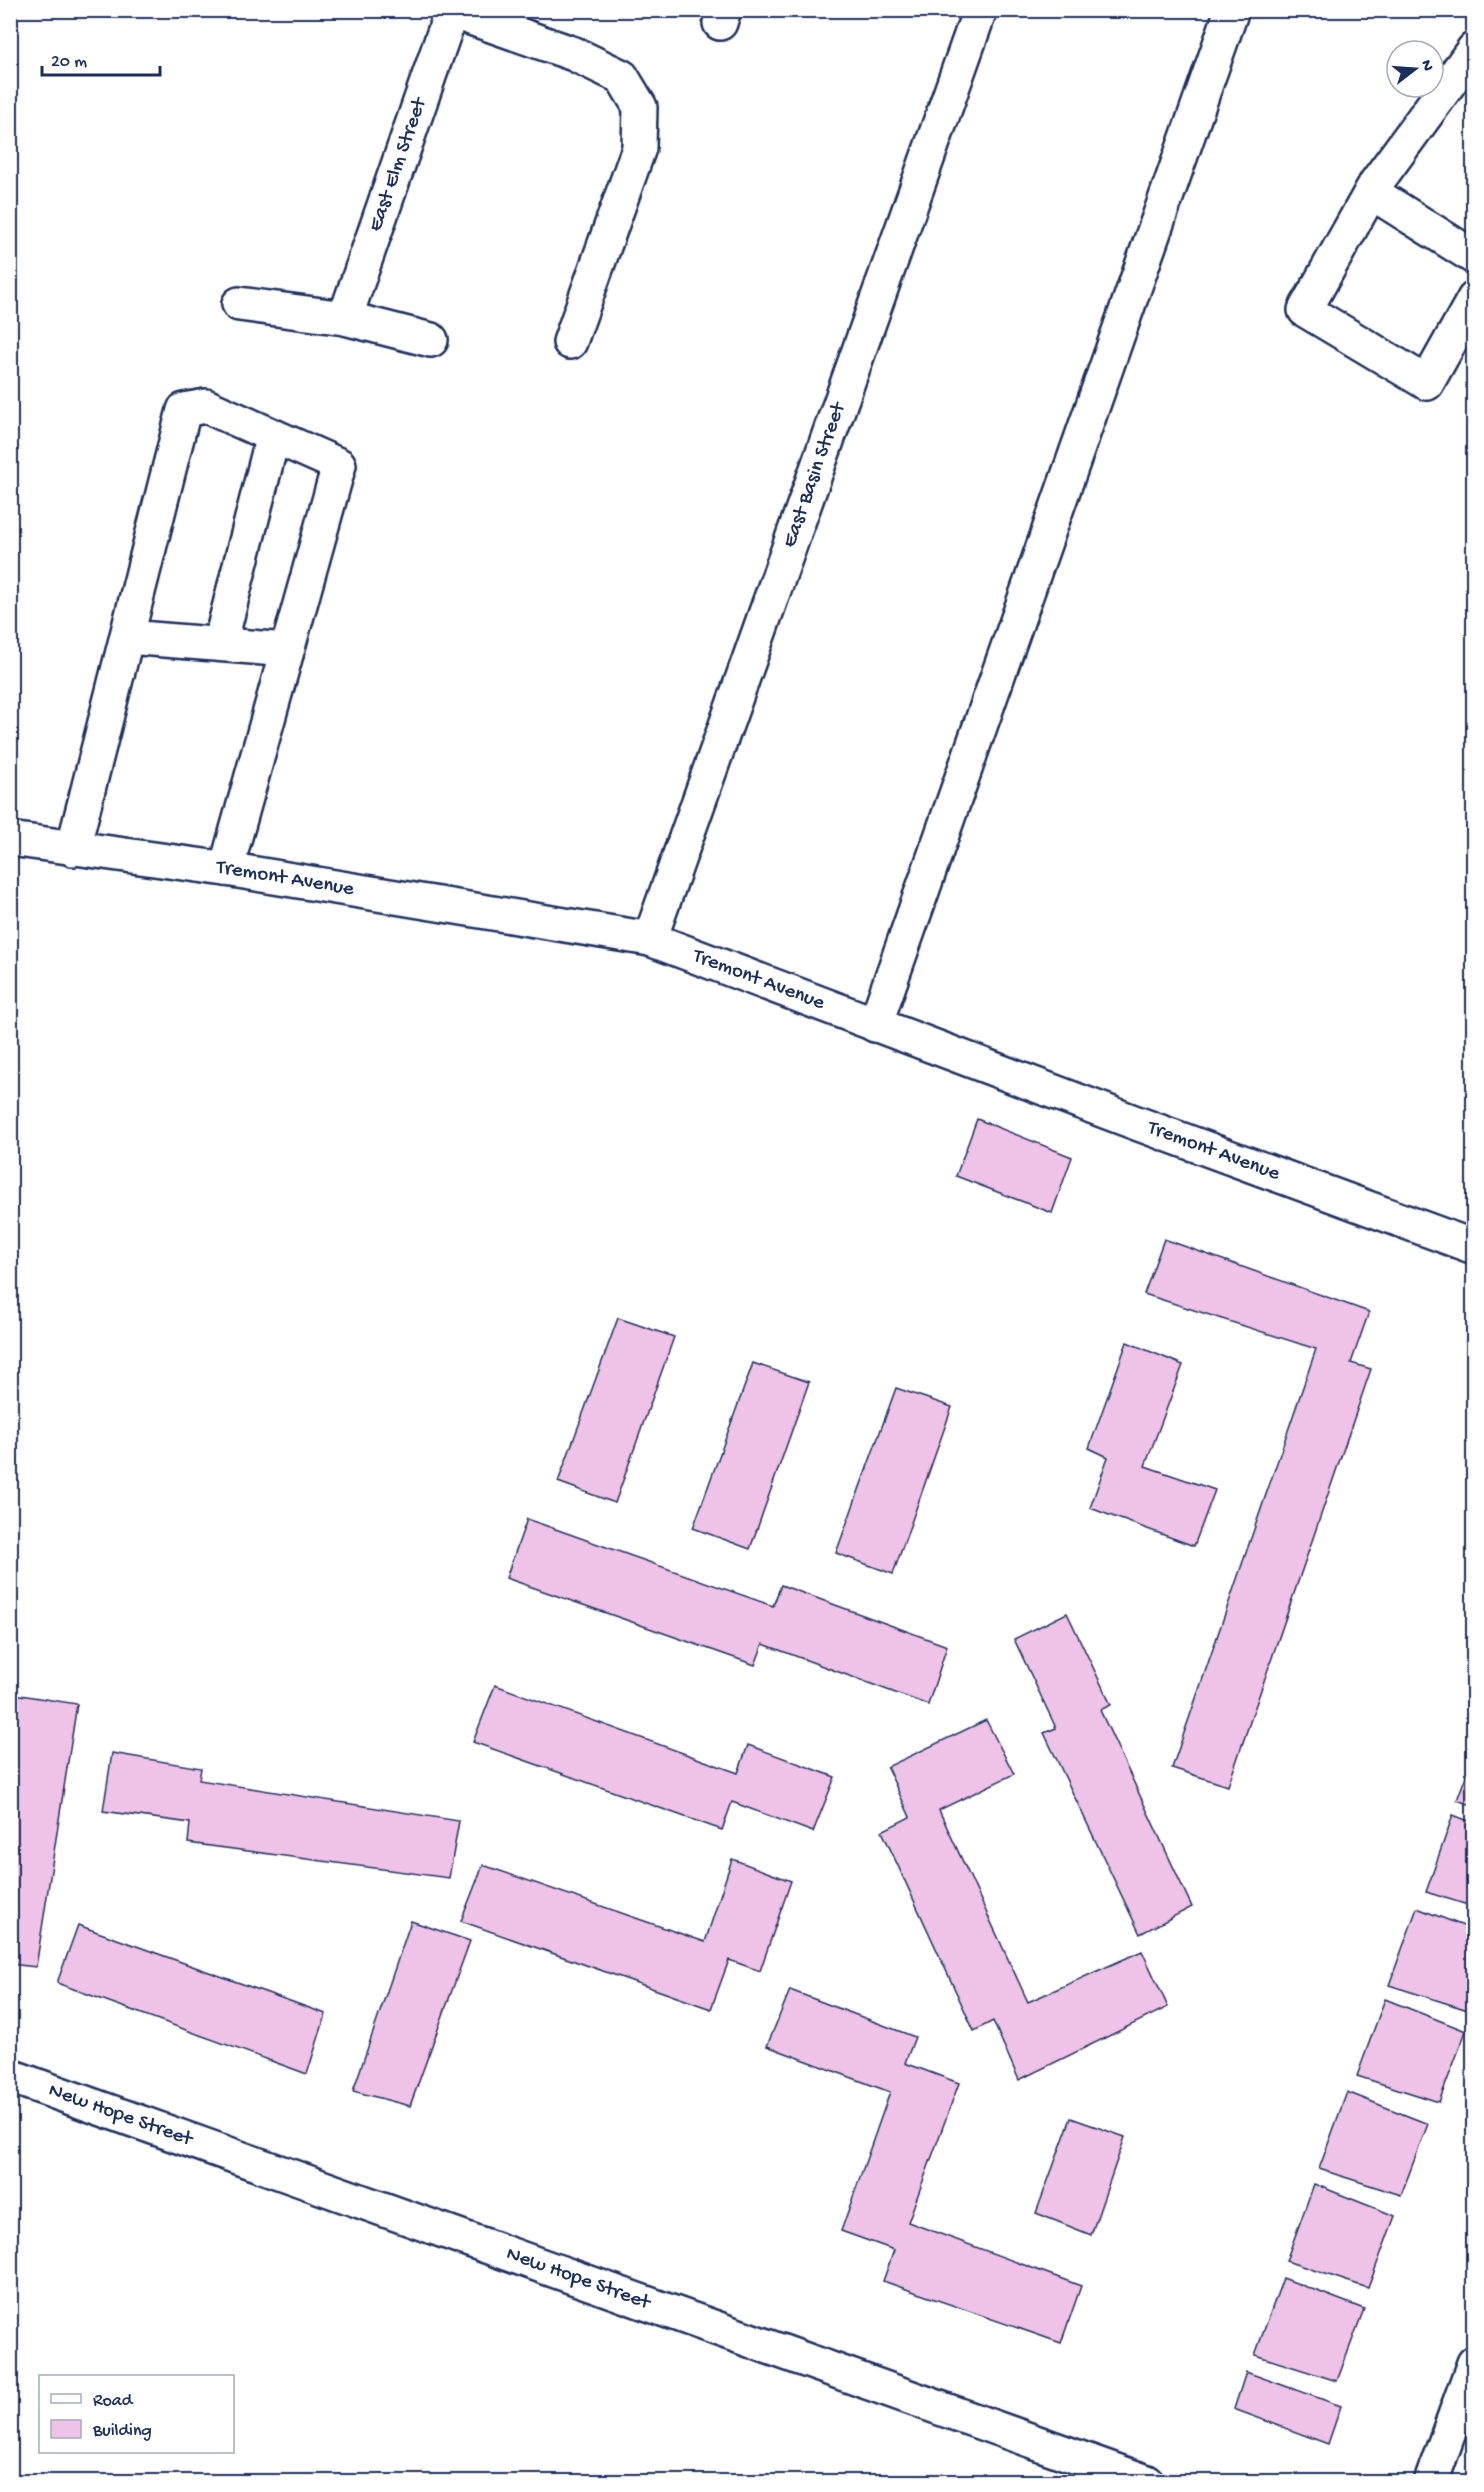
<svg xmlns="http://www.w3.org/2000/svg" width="1484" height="2492" font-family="'Gochi Hand',sans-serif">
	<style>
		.building { fill: #efc2e7; stroke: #1b2f5e; stroke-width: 1.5 }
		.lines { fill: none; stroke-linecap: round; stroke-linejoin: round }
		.minor-casing { stroke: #1b2f5e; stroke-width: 38 }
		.minor { stroke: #fff; stroke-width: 33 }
		.labels { text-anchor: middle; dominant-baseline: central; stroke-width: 6; stroke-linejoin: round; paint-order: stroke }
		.street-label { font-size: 21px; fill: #1b2f5e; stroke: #fff }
	</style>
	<rect width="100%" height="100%" fill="#fff"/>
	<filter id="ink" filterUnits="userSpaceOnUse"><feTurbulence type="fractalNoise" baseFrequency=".0167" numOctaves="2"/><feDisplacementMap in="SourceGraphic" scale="12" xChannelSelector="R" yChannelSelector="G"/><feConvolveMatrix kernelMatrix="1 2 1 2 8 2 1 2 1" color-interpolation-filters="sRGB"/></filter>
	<g filter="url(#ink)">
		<g class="building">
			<polygon points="977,1119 1072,1157 1052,1213 956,1176"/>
			<polygon points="1164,1239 1369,1312 1351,1363 1371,1369 1228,1786 1172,1768 1316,1349 1144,1294"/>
			<polygon points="618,1318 674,1337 615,1503 558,1482"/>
			<polygon points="1127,1342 1183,1365 1145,1466 1215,1490 1194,1546 1090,1508 1108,1457 1089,1448"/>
			<polygon points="753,1363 809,1382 750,1549 693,1528"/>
			<polygon points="896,1388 952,1407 893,1574 836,1553"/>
			<polygon points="527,1519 773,1606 781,1585 947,1646 928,1705 763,1644 755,1665 506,1578"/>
			<polygon points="1067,1613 1111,1705 1100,1710 1192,1907 1140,1934 1044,1733 1056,1728 1014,1639"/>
			<polygon points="495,1685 738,1773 748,1745 835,1777 813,1832 732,1802 722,1830 473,1742"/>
			<polygon points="14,1694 77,1704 36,1967 10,1964 10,1722"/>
			<polygon points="986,1720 1014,1774 939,1810 1028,2002 1142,1951 1168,2007 1019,2080 993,2021 974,2031 882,1831 910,1817 887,1767"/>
			<polygon points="112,1753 201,1768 199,1780 459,1821 449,1878 188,1843 190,1823 103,1811"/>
			<polygon points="1474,1754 1474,1806 1457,1800"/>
			<polygon points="1453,1815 1474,1823 1474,1907 1426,1892"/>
			<polygon points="732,1859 791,1881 760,1971 729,1960 711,2009 461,1921 483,1865 705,1942"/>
			<polygon points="1417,1908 1474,1930 1474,2004 1471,2011 1389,1985"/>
			<polygon points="411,1921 470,1941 410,2106 353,2091"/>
			<polygon points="78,1925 326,2014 307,2074 57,1983"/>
			<polygon points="790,1990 915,2037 905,2063 959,2083 908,2222 1081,2286 1061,2343 883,2281 894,2250 841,2231 890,2092 767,2046"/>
			<polygon points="1385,1999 1466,2031 1439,2102 1357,2076"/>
			<polygon points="1347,2092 1428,2124 1401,2195 1319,2169"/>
			<polygon points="1071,2118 1125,2137 1091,2235 1036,2213"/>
			<polygon points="1314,2184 1395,2216 1368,2288 1286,2261"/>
			<polygon points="1283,2278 1364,2309 1337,2381 1255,2355"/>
			<polygon points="1246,2372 1341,2406 1328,2444 1234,2409"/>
		</g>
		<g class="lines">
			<g class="minor-casing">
				<g id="minor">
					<polyline points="451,11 574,54 622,77 640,107 639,148 570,342"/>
					<polyline points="720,23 724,10"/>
					<polyline points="1474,49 1376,183 1305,310 1427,383 1474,299"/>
					<polyline points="1371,192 1474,257"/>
					<polyline points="239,304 345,318 431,340"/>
					<path id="s1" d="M345 318 452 10"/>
					<polyline points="127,637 287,650"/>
					<polyline points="220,644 273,436"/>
					<path id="s2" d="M10 839 226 869 650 939 1139 1124 1474 1247"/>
					<polyline points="73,849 184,410 206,406 339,465 226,869"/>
					<path id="s3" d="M650 939 980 10"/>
					<polyline points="875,1025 1232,10"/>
					<path id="s4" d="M10 2076 1147 2482"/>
					<polyline points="1431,2482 1474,2363"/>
				</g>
			</g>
			<use href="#minor" class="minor"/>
		</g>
	</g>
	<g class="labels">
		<g class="street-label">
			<text stroke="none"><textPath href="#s1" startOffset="162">East Elm Street</textPath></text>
			<text stroke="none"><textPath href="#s3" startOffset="492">East Basin Street</textPath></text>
			<text stroke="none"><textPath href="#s2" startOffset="278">Tremont Avenue</textPath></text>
			<text stroke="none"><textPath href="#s2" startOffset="764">Tremont Avenue</textPath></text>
			<text stroke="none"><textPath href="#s2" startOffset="1250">Tremont Avenue</textPath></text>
			<text stroke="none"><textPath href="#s4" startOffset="117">New Hope Street</textPath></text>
			<text stroke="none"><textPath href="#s4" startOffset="603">New Hope Street</textPath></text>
		</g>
	</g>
	<rect width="1484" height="2492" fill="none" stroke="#fff" stroke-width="36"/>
	<rect x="18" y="18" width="1448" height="2456" fill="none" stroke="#1b2f5e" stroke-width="2" filter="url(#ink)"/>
	<rect x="39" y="2375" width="195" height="78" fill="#ffffff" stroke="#a4acbf" stroke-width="1.5"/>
	<rect x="51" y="2394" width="30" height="9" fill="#ffffff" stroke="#a4acbf" stroke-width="1.5"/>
	<text x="93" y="2405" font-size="18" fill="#1b2f5e">Road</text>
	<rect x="51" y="2420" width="30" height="18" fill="#efc2e7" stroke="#a4acbf" stroke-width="1.5"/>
	<text x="93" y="2435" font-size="18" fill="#1b2f5e">Building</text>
	<g transform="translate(1415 69) rotate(73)"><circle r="28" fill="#ffffff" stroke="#a4acbf" stroke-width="1.5"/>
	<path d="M0-4.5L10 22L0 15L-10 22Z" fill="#1b2f5e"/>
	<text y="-9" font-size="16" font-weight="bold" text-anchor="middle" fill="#1b2f5e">N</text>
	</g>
	<path d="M42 66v9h118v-9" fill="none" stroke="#1b2f5e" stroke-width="3"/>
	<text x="51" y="66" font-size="18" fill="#1b2f5e" stroke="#ffffff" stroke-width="4.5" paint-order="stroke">20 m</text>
</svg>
